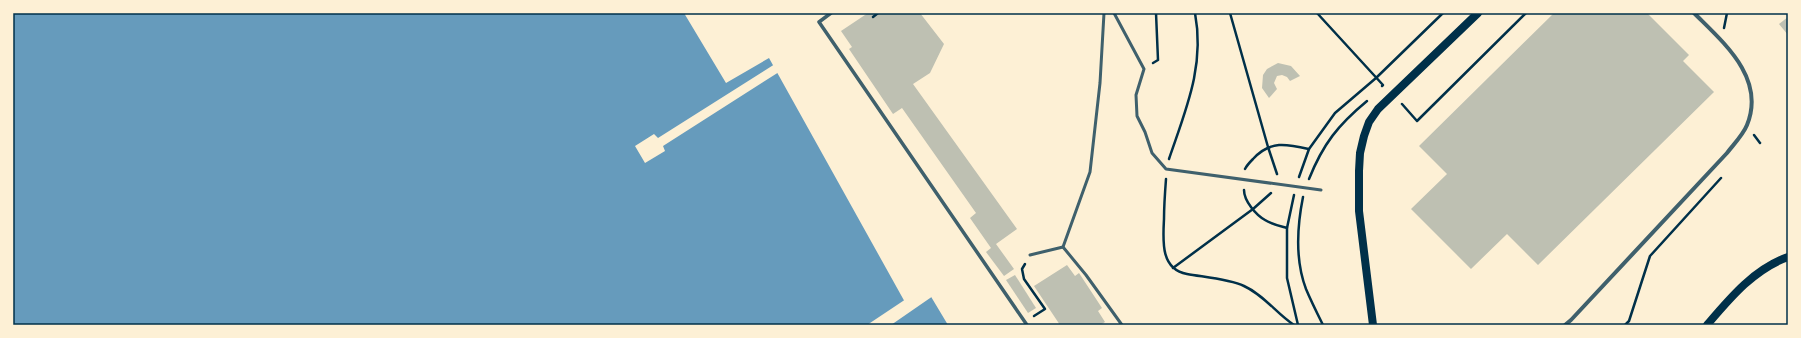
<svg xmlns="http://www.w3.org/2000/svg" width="1801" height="338" font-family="Montserrat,sans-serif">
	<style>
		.water { fill: #669bbc }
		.pier { fill: #fdf0d5 }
		.building { fill: #bec0b2 }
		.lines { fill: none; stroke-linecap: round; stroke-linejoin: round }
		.path { stroke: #003049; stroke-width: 2.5 }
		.service { stroke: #3f606c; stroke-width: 3 }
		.pedestrian { stroke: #3f606c; stroke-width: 3.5 }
		.minor { stroke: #3f606c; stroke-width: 4 }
		.secondary { stroke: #003049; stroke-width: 8 }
		.neatline { fill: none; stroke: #003049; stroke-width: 1.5 }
	</style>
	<rect width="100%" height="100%" fill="#fdf0d5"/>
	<polygon class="water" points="13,13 684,13 726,83 769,58 906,304 927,290 948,325 13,325"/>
	<g class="pier">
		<polygon points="775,64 779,72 663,146 665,151 645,163 635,146 654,134 658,138"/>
		<polygon points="926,288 928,289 933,296 891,325 867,325 906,299 907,301"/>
	</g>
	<g class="building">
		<polygon points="868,13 920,13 944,44 930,73 913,84 1017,229 996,244 1014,269 1004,276 986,252 991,248 970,218 976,213 902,108 893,114 849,49 852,47 841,31"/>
		<polygon points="1554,13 1647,13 1689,55 1683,61 1714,92 1538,265 1507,234 1471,269 1411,209 1447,174 1419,146"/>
		<polygon points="1788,17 1788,35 1779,24"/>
		<polygon points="1278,63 1291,66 1300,76 1290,81 1287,77 1282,75 1277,76 1274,83 1277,89 1269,98 1262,88 1263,75 1267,69"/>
		<polygon points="1067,265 1075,276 1079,273 1102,308 1098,311 1105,322 1100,325 1060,325 1034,286"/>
		<polygon points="1015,275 1036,308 1028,313 1006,280"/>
	</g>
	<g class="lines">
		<g class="path">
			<polyline points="1230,13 1268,147 1277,174"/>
			<polyline points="1317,13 1383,85 1382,86"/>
			<polyline points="873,17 878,13"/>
			<polyline points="1724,28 1727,13"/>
			<polyline points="1153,63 1158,60 1156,13"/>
			<polyline points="1402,104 1417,121 1526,13"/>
			<polyline points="1754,135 1760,143"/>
			<path d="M1169 159C1186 109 1205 66 1195 13"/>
			<path d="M1245 169C1247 165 1250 162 1253 159 1270 140 1287 144 1309 149"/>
			<polyline points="1299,177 1309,149 1335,113 1376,78 1443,13"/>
			<path d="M1166 179C1165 192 1164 206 1164 219 1163 240 1160 269 1187 274 1203 277 1229 279 1244 286 1264 295 1276 313 1294 325"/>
			<path d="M1309 179C1323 144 1338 125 1367 101"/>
			<path d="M1244 190C1244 201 1256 215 1265 220 1271 224 1280 226 1287 228"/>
			<polyline points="1294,195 1287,228 1287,278 1298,325"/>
			<path d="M1303 197C1297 227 1295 260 1306 289 1311 301 1317 313 1323 325"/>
			<polyline points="1025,264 1022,269 1024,279 1045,309 1034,316"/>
			<polyline points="1173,268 1253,209 1271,193"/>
			<polyline points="1625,325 1629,321 1650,256 1721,178"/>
		</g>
		<g class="service">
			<polyline points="1104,13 1100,83 1090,172 1063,247 1086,275 1122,325"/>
			<polyline points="1114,13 1144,69 1136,95 1137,116 1145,132 1152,153 1166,169 1321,190"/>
			<polyline points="1030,255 1063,247"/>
		</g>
		<polyline class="pedestrian" points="831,13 819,22 1027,325"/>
		<path class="minor" d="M1565 325 1571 320 1727 153C1733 145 1743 135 1747 125 1766 78 1724 43 1694 13"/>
		<g class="secondary">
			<polyline points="1373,325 1359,211 1359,171 1360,153 1364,136 1369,122 1378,109 1478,13"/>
			<path d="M1707 325C1730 298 1754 269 1788 257"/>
		</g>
	</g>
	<rect width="1801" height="338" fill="none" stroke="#fdf0d5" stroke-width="28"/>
	<rect x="14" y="14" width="1773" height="310" class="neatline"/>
</svg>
